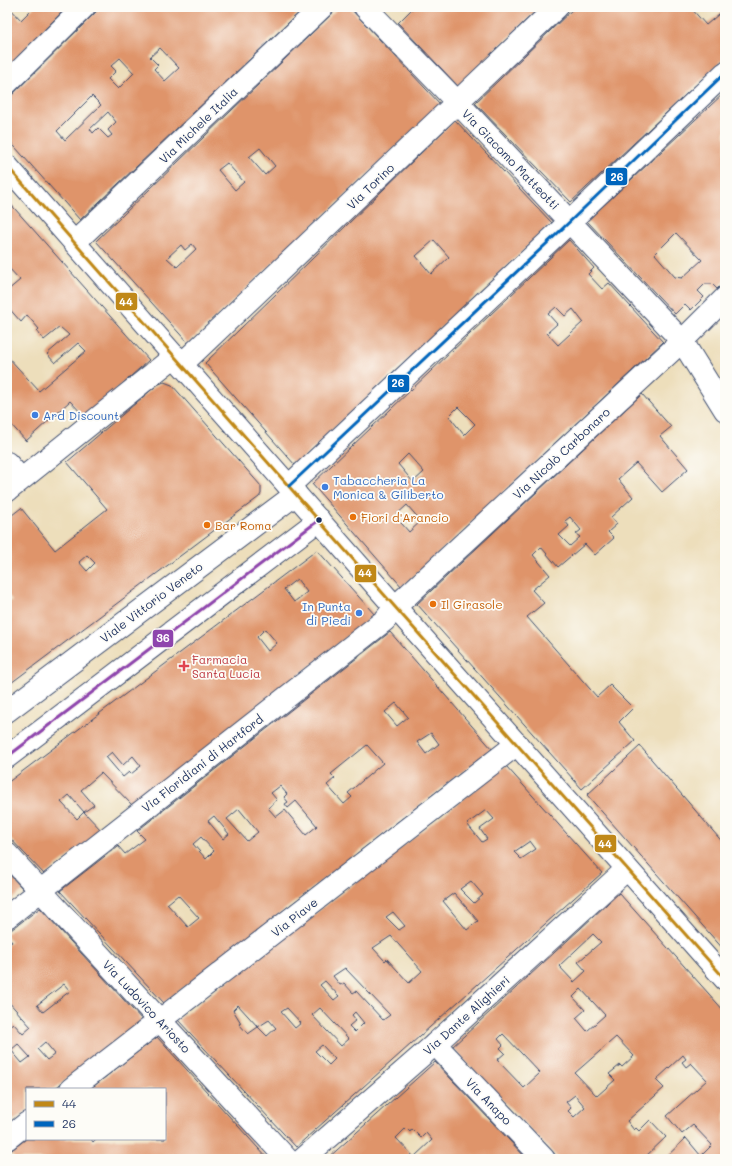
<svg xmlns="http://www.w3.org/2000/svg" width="732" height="1166" font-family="Mali,sans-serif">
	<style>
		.building { fill: #df946b; fill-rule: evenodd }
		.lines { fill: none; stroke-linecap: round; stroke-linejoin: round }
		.minor-casing { stroke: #3a496c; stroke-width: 24 }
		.tertiary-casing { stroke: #3a496c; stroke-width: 24 }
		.secondary-casing { stroke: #3a496c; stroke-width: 24 }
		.minor { stroke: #fff; stroke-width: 22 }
		.tertiary { stroke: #fff; stroke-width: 22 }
		.secondary { stroke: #fff; stroke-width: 22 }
		.bus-1-casing { stroke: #fdfcf7; stroke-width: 6 }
		.bus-2-casing { stroke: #fdfcf7; stroke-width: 6 }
		.bus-3-casing { stroke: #fdfcf7; stroke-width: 6 }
		.bus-1 { stroke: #c08818; stroke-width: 3 }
		.bus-2 { stroke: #0065bd; stroke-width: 3 }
		.bus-3 { stroke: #8e44ad; stroke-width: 3 }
		.shop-dot { fill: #3f7fe0; stroke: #fdfcf7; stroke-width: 1.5 }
		.food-dot { fill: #e8710a; stroke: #fdfcf7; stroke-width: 1.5 }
		.bus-dot { fill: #1b2f5e; stroke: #fdfcf7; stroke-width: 1.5 }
		.health-dot { fill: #e0444e; stroke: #fdfcf7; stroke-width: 1.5 }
		.labels { text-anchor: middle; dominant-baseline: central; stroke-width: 3.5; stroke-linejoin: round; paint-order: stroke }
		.street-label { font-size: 12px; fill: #1b2f5e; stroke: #fdfcf7 }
		.shop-label { font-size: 12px; fill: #366cbe; stroke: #fdfcf7; text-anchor: start }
		.food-label { font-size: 12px; fill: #c56008; stroke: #fdfcf7; text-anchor: start }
		.health-label { font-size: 12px; fill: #be3a42; stroke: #fdfcf7; text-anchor: start }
		.line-badge { stroke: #fdfcf7; stroke-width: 1.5 }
		.badge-label { font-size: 11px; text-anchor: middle; font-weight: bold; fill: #fff }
	</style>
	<rect width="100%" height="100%" fill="#fdfcf7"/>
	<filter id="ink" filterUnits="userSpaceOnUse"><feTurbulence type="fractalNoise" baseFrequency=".025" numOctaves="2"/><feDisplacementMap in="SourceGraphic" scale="8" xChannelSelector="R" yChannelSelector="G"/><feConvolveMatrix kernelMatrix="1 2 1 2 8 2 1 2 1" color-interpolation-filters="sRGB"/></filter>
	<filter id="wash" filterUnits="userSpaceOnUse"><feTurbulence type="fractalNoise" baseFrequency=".012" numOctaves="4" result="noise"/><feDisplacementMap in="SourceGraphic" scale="16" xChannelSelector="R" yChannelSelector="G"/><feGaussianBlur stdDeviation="0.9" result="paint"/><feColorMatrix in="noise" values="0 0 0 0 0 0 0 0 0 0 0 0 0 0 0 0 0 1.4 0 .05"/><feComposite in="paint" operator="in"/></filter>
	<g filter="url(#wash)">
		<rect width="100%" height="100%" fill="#eddebb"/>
		<g id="blocks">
			<g class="building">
				<polygon points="7,7 9,7 21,20 34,7 67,7 7,67"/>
				<path d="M101 7H305L80 220 7 138V100ZM160 48 179 68 165 81 154 69 158 65 150 57ZM120 58 134 73 118 89 108 79 116 71 111 66ZM92 96 101 105 65 140 57 131ZM108 112 116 122 108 130 112 135 108 138 98 128 93 133 90 129Z"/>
				<path d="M339 7H349L441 105 188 343 96 241ZM260 148 275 166 265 175 249 157ZM227 163 244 182 235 190 218 170ZM192 244 196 249 177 267 167 258 181 245 185 250Z"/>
				<polygon points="414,7 540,7 458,86 398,23"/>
				<polygon points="575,7 690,7 706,25 725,9 725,58 571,202 475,103"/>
				<path d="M725 92V281L717 289 712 284H705L698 291 704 297 691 310 685 304 675 314 587 221ZM676 233 702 260 682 278 675 277 655 254Z"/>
				<path d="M455 120 552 223 295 465 205 363ZM434 240 449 257 431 274 416 256Z"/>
				<polygon points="7,200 149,360 85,417 70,401 26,441 7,420 7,356 39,391 86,351 78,343 55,363 47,354 69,335 60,327 44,340 37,331 39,329 27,315 21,322 7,306 7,291 20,280 7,266"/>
				<path d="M569 240 594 268 588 274 602 289 609 283 663 342 402 587 312 484ZM556 307 565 316 573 309 583 322 558 345 547 333 557 324 548 314ZM458 407 475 424 464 435 449 416ZM408 454 424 472 413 482 398 464ZM407 505 421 521 409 532 395 516Z"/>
				<path d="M164 382 172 385 261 486V494L259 497 224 523 7 686V604L12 600 7 594V519L21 508 55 550 107 509 67 462 157 385ZM87 555 95 563 87 571 79 562Z"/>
				<path d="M642 394 671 427 660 436 688 469 662 492 636 463 618 479 633 497 611 517 617 524 608 532 614 538 595 555 585 544 558 567 541 547 533 555 550 575 532 590 544 603 527 617 597 697 610 685 633 708 619 722 635 741 582 789 417 604ZM570 517 581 530 576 534 580 537 570 546 559 535 569 526 565 521Z"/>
				<path d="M317 550 375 615 133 806 101 773 81 790 94 805 84 812 69 795 61 802 77 819 84 812 102 831 45 875 7 835V783ZM297 579 307 592 294 602 284 589ZM265 629 277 643 268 651 257 637ZM112 752 123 765 133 756 141 766 131 774 129 772 123 777 106 757Z"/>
				<path d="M390 632 492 749 164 1003 60 891 118 846 125 854 145 839 137 831ZM396 703 408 717 397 726 385 712ZM431 733 439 744 426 754 417 742ZM367 745 383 763 348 793 352 797 344 804 327 785 335 778 331 774ZM280 786 287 794 284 797 288 802 285 804 288 808 296 801 317 826 306 835 285 810 276 817 268 808 277 800 271 793ZM239 809 258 832 247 841 227 819ZM214 816 229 834 223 839 208 821ZM201 837 214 851 206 859 193 844ZM178 895 199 918 188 927 167 904Z"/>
				<polygon points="640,746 725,845 725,951 587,795"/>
				<path d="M506 766 602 873 296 1147 178 1020ZM486 810 494 819 480 829 487 839 482 842 467 824ZM530 841 536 849 521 859 514 852ZM471 881 483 895 474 903 460 889ZM454 893 478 921 467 930 443 901ZM393 912 405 926 399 930 386 917ZM391 936 422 971 409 983 387 959 385 961 373 948ZM345 968 390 1015 383 1020 356 991 353 993 344 983 340 985 333 976ZM325 981 339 996 334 1000 320 985ZM238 1005 258 1027 248 1034 239 1024 241 1023 233 1010ZM287 1008 301 1023 295 1028 281 1012ZM320 1008 349 1039 341 1046 312 1015ZM355 1012 364 1023 355 1032 349 1026 356 1020 352 1015ZM269 1020 276 1028 267 1036 258 1027ZM322 1045 335 1059 329 1065 315 1051Z"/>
				<polygon points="7,872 24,890 7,903"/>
				<path d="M619 893 725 1012V1159H664L686 1138 701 1156 712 1145 693 1125 682 1134 667 1116 707 1080 691 1063 686 1067 682 1062 686 1059 683 1055 656 1080 664 1088 627 1121 634 1130 636 1128 639 1131 650 1120 666 1137 643 1159H559L452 1047ZM593 934 601 942 578 962 586 971 574 982 559 966ZM581 989 605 1015 587 1031 576 1018 585 1010 573 997ZM503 1034 540 1073 524 1088 497 1060 505 1053 500 1048 503 1045 498 1039ZM616 1037 634 1056 622 1067 620 1065 609 1074 615 1080 597 1096 575 1073ZM575 1095 585 1107 574 1117 568 1111 571 1108 566 1102Z"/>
				<path d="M40 908 143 1021 54 1089H27V1110L7 1125V1070L10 1068 7 1064V1028L13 1023 23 1034 31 1027 7 1000V945L12 942 7 936V933ZM64 984 70 991 43 1012 37 1005ZM45 1042 55 1054 47 1060 37 1049ZM18 1044 30 1057 22 1063 11 1050Z"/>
				<polygon points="157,1037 268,1159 15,1159 9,1152 26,1139 91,1139 93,1142 96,1139 165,1139 165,1089 90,1089"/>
				<path d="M435 1062 527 1159H459L456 1156 454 1159H327ZM406 1128 410 1132 412 1129 421 1138 426 1133 432 1140 414 1157 396 1138Z"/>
			</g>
		</g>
	</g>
	<g filter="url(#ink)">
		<use href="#blocks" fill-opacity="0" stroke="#3a496c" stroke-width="1"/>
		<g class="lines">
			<g class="minor-casing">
				<g id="minor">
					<polyline points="365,7 457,102 682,341 725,410"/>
					<polyline points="7,83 84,7"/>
					<polyline points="75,242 322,7"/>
					<polyline points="182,364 557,7"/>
					<polyline points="7,463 21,479"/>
					<polyline points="289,486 560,231 725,73"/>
					<polyline points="7,491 175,356"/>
					<polyline points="7,917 385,620 395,607 682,341 725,298"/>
					<polyline points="435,1044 544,1159"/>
					<polyline points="71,1089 517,744"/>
					<polyline points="7,1139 27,1123"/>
					<polyline points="303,1159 435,1044 627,869"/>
				</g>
			</g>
			<g class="tertiary-casing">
				<g id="tertiary">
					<polyline points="7,711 296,494"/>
					<polyline points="7,757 319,520"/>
				</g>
			</g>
			<g class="secondary-casing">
				<g id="secondary">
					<polyline points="7,166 395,607 725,979"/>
					<polyline points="7,854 287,1159"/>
				</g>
			</g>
			<use href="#minor" class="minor"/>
			<use href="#tertiary" class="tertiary"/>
			<use href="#secondary" class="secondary"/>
			<g class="bus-1-casing">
				<polyline id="bus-1" points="7,166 395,607 725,979"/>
			</g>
			<g class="bus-2-casing">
				<polyline id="bus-2" points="289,486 560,231 725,73"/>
			</g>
			<g class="bus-3-casing">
				<polyline id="bus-3" points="7,757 319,520"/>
			</g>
			<use href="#bus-1" class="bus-1"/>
			<use href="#bus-2" class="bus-2"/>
			<use href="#bus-3" class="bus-3"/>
		</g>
	</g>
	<g class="shop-dot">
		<circle cx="35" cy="415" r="4"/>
		<circle cx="325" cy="487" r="4"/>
		<circle cx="359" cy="613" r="4"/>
	</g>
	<g class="food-dot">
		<circle cx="353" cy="517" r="4"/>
		<circle cx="207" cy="525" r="4"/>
		<circle cx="433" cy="604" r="4"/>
	</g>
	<circle class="bus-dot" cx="319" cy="520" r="3.5"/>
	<path class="health-dot" d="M182 660h4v4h4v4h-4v4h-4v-4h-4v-4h4z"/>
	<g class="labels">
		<g class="street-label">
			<text transform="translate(198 125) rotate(-44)">Via Michele Italia</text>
			<text transform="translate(511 159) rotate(46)">Via Giacomo Matteotti</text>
			<text transform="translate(370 186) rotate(-44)">Via Torino</text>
			<text transform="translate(561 453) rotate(-43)">Via Nicolò Carbonaro</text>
			<text transform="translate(151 602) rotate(-37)">Viale Vittorio Veneto</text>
			<text transform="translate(202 763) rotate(-38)">Via Floridiani di Hartford</text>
			<text transform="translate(294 917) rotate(-38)">Via Piave</text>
			<text transform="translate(147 1006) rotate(47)">Via Ludovico Ariosto</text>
			<text transform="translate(466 1015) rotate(-42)">Via Dante Alighieri</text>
			<text transform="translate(489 1101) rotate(46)">Via Anapo</text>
		</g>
		<g class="shop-label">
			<text x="43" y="415">Ard Discount</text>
			<text x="333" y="480">Tabaccheria La<tspan x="333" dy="14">Monica &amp; Giliberto</tspan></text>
			<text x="351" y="606" text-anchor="end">In Punta<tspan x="351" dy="14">di Piedi</tspan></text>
		</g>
		<g class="food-label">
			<text x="361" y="517">Fiori d'Arancio</text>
			<text x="215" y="525">Bar Roma</text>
			<text x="441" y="604">Il Girasole</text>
		</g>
		<g class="health-label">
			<text x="192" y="659">Farmacia<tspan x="192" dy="14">Santa Lucia</tspan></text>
		</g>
	</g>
	<g class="line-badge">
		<rect x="605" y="167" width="23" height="19" rx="4" fill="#0065bd"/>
		<rect x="115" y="292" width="23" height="19" rx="4" fill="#c08818"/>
		<rect x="387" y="374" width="23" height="19" rx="4" fill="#0065bd"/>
		<rect x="354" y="564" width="23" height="19" rx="4" fill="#c08818"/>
		<rect x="152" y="629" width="22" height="19" rx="4" fill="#8e44ad"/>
		<rect x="594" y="834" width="23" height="19" rx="4" fill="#c08818"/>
	</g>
	<g class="badge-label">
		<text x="617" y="181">26</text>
		<text x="126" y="306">44</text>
		<text x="398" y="387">26</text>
		<text x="365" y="577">44</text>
		<text x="163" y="642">36</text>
		<text x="605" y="848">44</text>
	</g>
	<rect width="732" height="1166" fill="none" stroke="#fdfcf7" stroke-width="24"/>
	<rect x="26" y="1088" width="140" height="52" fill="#fdfcf7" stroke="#a3aaba"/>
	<rect x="34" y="1101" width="20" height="6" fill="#c08818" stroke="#a3aaba"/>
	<text x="62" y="1108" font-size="12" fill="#1b2f5e">44</text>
	<rect x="34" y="1121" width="20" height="6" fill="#0065bd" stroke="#a3aaba"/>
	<text x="62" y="1128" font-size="12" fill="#1b2f5e">26</text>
</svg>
